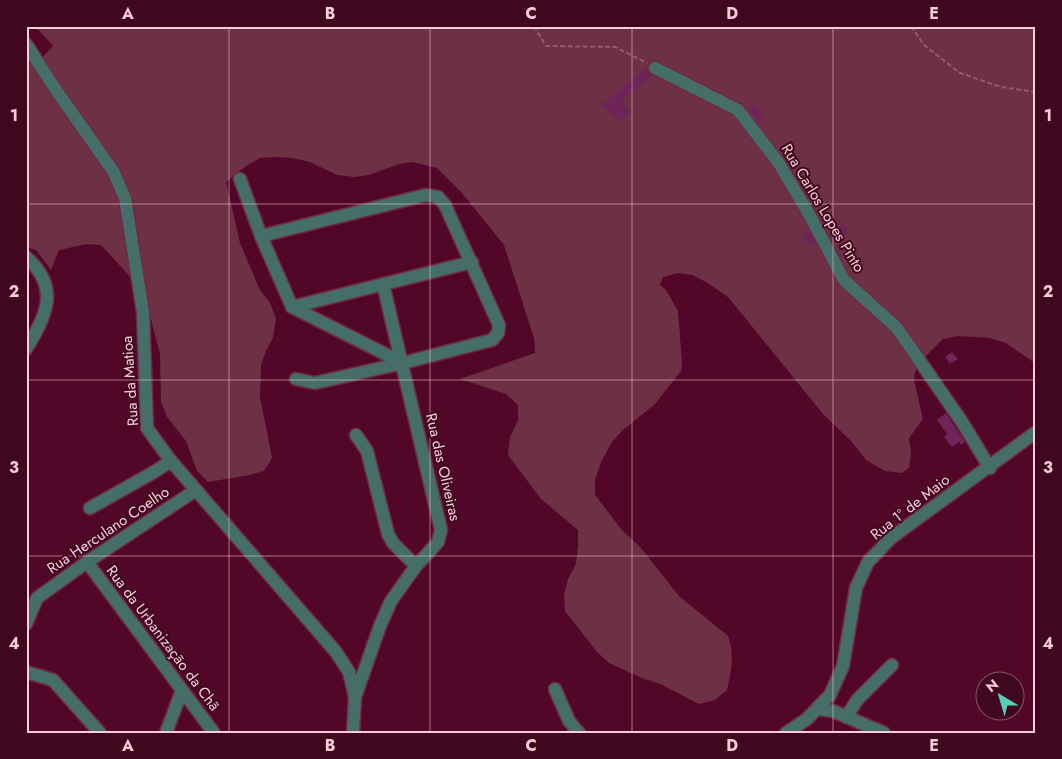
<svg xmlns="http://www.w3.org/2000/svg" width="1062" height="759" font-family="Jost,sans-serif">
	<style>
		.green { fill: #6e3045 }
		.building { fill: #6e2359 }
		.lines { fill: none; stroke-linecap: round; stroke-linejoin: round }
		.minor-casing { stroke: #702a48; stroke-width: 15 }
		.path { stroke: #985871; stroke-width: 2; stroke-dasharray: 5 2.5; stroke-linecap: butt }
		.minor { stroke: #446e67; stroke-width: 12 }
		.grid { fill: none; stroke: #faccd8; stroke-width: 1; stroke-opacity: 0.55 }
		.labels { text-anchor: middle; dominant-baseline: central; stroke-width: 4; stroke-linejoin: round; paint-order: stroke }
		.street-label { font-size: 15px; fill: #faccd8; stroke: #40081f }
		.neatline { fill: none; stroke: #faccd8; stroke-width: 2 }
		.grid-label { font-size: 16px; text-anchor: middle; font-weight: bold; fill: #faccd8 }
	</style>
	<rect width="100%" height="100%" fill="#520628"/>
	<path class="green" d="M35 26H1036V364L1006 343 990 338 958 336 943 339 925 357 915 372 914 380 923 419 909 438 911 453 909 468 902 473 885 471 866 460 852 442 823 414 729 298 708 283 692 275 678 273 663 277 660 285 666 290 678 311 682 363 681 371 655 404 623 430 612 442 601 462 595 480V495L622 530 641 548 679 596 728 636C735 654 731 672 727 690L715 700 699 704 660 684 642 678 609 663 597 652 565 611 564 594 568 579 576 564 578 545V530L541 499 508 455 510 437 518 420V405L506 394 460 379 535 353 534 338 504 245 461 192 437 168 413 162 399 164 369 175 354 177 337 175 310 162 292 158 276 157 260 158 246 166 226 182 240 243 260 290 270 303 276 318 273 338 266 351 261 365 260 397 272 458 264 471 250 475 208 482 197 471 186 441 167 417 161 402 160 354 144 292 101 245 87 244 59 250 51 270 36 250 26 247V44L38 62 53 46Z"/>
	<g class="building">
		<polygon points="647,68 649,73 652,75 622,100 630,112 619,121 602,105"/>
		<polygon points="755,105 764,118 757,122 748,109"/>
		<polygon points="844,224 849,231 839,240 833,232"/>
		<polygon points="808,230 815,243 811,247 802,235"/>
		<polygon points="952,352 958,359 950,364 945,357"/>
		<polygon points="946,413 965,442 961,445 959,442 952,447 944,437 947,434 937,420"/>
	</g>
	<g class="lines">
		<g class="minor-casing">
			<g id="minor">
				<polyline points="26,44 56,90 113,171 125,198 143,312 147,428 171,461 336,652 349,672 355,697 353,733"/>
				<polyline points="655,68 738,110 778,162 809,214 844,280 897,328 962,422 990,468"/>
				<polyline points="240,179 261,236"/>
				<path d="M26 257C61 288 46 316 26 349"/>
				<polyline points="292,307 403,363"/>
				<polyline points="296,379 315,383 403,363 492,340 498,333 499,325 445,205 438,197 426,195 261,236 292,307 472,262"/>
				<polyline points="356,435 367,451 388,534 393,543 416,566"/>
				<polyline points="90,508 154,472 171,461"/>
				<polyline points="87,562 214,733"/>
				<polyline points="26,624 37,598 87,562 196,490"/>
				<polyline points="26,672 53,680 100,733"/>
				<polyline points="555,689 569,721 579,733"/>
				<polyline points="355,697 380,626 391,601 416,566 438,542 441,530 383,284"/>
				<polyline points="818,709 833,711 884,733"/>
				<polyline points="846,717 858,699 892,665"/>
				<polyline points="166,733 182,690"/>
				<polyline points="786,733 807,719 830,695 843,666 856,588 868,562 891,538 1036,432"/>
			</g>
		</g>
		<g class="path">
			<polyline points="534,26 546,46 615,47 647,63"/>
			<polyline points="911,26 924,45 960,73 1001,87 1036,92"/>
		</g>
		<use href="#minor" class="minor"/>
	</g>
	<path class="grid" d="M229 26V733M430 26V733M632 26V733M833 26V733M26 204H1036M26 380H1036M26 556H1036"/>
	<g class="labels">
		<g class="street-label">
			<text transform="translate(823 208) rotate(59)">Rua Carlos Lopes Pinto</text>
			<text transform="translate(130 381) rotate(-94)">Rua da Matioa</text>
			<text transform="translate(443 467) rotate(77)">Rua das Oliveiras</text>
			<text transform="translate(910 507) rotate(-38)">Rua 1º de Maio</text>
			<text transform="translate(108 530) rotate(-34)">Rua Herculano Coelho</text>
			<text transform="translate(163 638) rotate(53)">Rua da Urbanização da Chã</text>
		</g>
	</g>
	<rect width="1062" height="759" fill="none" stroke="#40081f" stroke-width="55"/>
	<g transform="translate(1000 696) rotate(322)"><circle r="24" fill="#40081f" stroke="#8a5669"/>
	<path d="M0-4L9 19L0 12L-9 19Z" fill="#5bcebb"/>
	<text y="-8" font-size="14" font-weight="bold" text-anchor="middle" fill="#faccd8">N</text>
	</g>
	<rect x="28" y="28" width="1006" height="704" class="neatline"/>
	<g class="grid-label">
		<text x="128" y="19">A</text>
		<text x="330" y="19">B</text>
		<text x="531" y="19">C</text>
		<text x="732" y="19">D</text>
		<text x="934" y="19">E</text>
		<text x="14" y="121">1</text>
		<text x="1048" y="121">1</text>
		<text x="14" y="297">2</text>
		<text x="1048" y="297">2</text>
		<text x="14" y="473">3</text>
		<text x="1048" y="473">3</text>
		<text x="14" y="649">4</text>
		<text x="1048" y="649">4</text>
		<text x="128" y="751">A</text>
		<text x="330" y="751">B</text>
		<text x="531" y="751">C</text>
		<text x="732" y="751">D</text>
		<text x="934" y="751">E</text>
	</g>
</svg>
